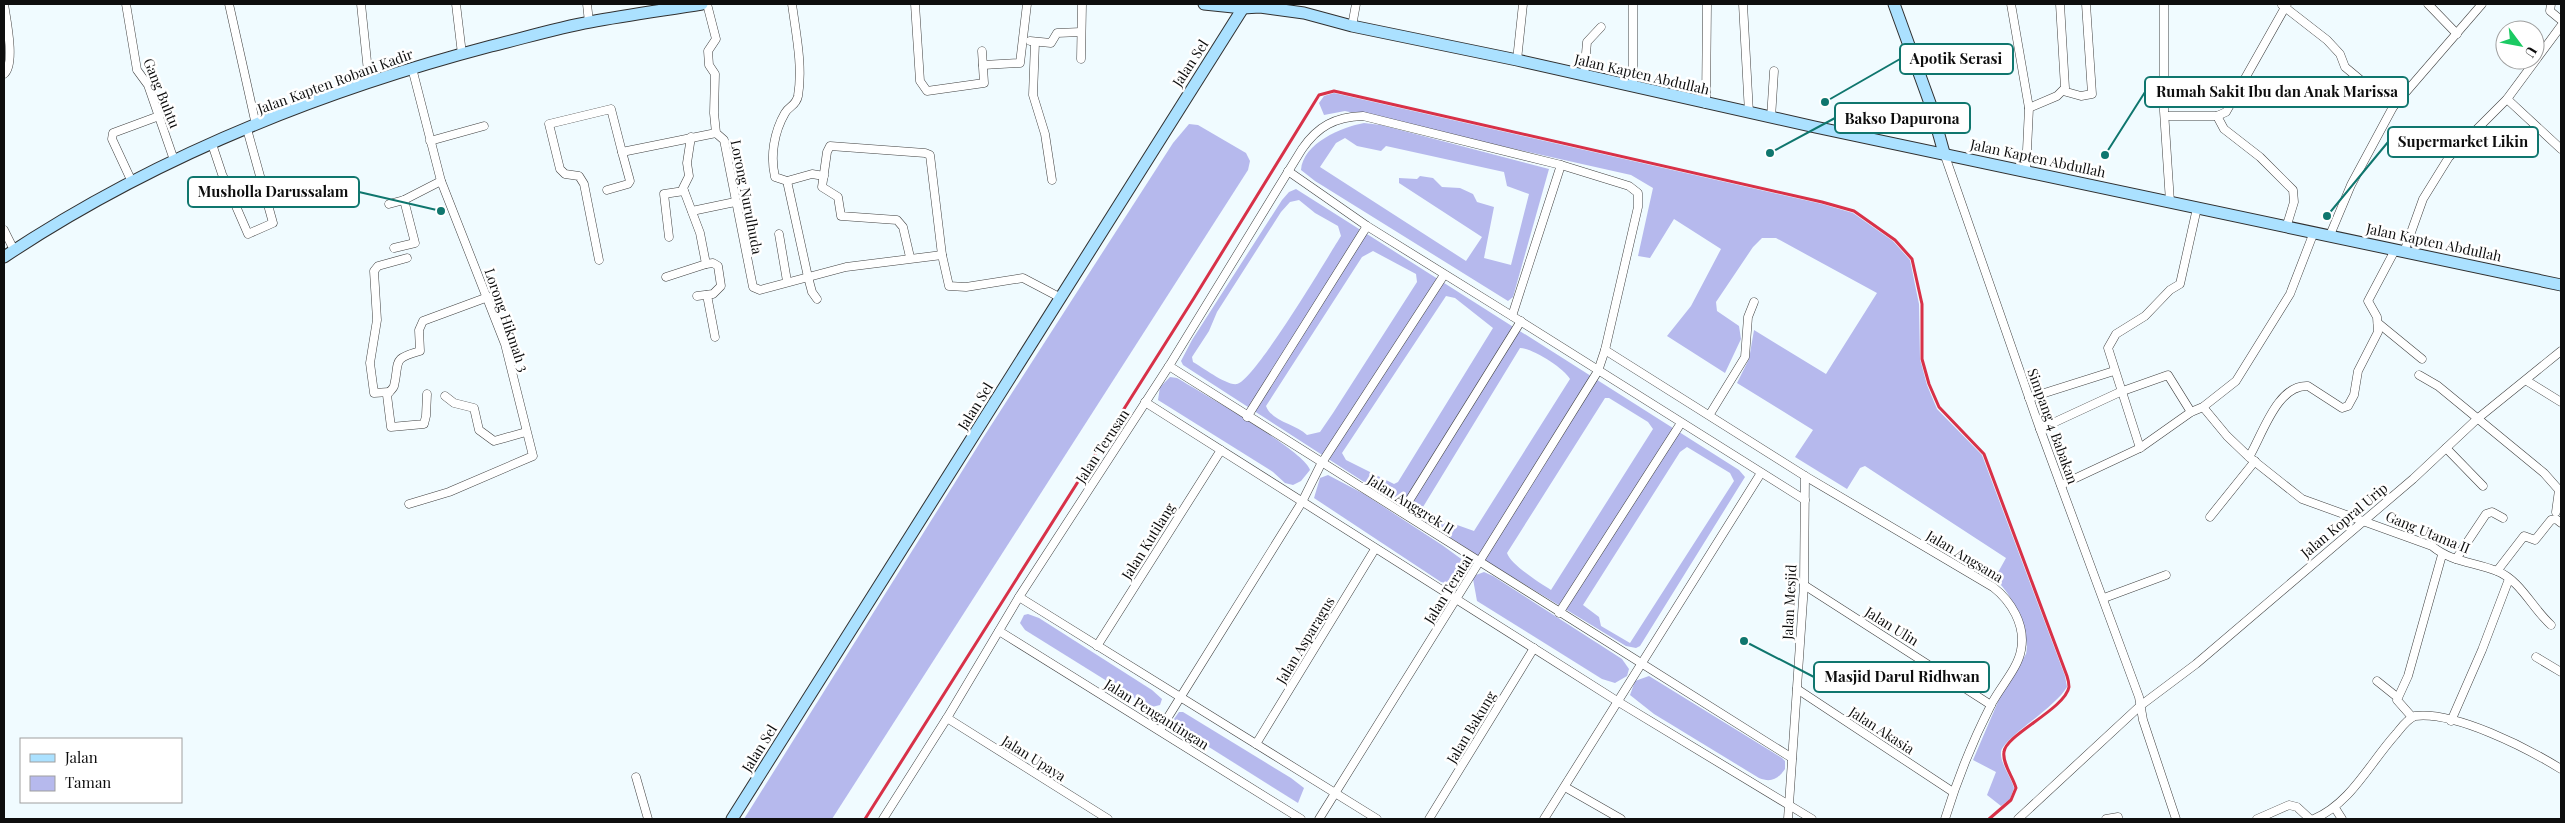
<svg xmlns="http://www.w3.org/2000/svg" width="2565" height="823" font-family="'Playfair Display',serif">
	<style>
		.green { fill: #b6b9ed; fill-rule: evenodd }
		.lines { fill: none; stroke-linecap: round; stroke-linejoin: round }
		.stream { stroke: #d83148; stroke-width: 3 }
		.street-casing { stroke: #414141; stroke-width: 9 }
		.secondary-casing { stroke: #303030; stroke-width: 13 }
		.street { stroke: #fff; stroke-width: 8 }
		.secondary { stroke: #abe1ff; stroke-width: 11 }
		.labels { text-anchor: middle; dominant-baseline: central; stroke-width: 5; stroke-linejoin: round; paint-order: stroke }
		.street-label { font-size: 14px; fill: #0e0e0e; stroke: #fff }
		.leader { fill: none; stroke: #0f766e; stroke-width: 2 }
		.callout-dot { fill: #0f766e; stroke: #fff; stroke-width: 2 }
		.callout { fill: #fff; stroke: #0f766e; stroke-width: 2 }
		.callout-label { font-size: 15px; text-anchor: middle; font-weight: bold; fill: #0e0e0e }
	</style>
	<rect width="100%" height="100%" fill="#f0fbff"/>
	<g class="green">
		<path d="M1334 93 1822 204 1853 213 1893 241 1910 260 1919 304 1920 359 1927 385 1937 409 1982 455 2065 676 2067 687C2055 708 2003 738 2001 752 2000 763 2011 777 2014 788L2010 799 2001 806 1987 795 1996 772 1973 760 2003 690 2026 654C2031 633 2012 594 1997 581L1996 576 2006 558 1865 466 1860 468 1847 489 1795 457 1813 430 1737 383 1749 359 1754 330 1826 374 1877 293 1776 238H1762L1753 247 1716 302 1717 311 1739 326 1741 339 1725 373 1667 336 1691 306 1721 249 1674 219 1650 258 1638 256 1653 188 1631 175 1345 111 1324 115 1319 103 1324 96Z"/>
		<path d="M1364 123 1381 125 1549 169 1513 297 1508 301 1315 181 1301 170C1303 143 1342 127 1364 123ZM1345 138 1357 146 1381 151 1386 146 1504 172 1507 186 1529 194 1511 265 1484 258 1494 207 1477 202 1473 194 1460 188 1442 187 1433 178 1420 176 1417 179 1399 178V183L1482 237 1466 261 1320 167 1336 143Z"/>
		<polygon points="1189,124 1198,125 1246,153 1250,161 1248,170 832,819 744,819 981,441 1173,143"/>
		<path d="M1296 189 1739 470 1745 477 1640 646 1636 648 1626 646 1491 564 1183 365 1181 361 1192 340 1282 200 1289 192ZM1299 200 1315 213 1338 226 1341 236C1327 258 1255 380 1237 384 1227 386 1202 367 1193 362L1192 357 1209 331 1217 312 1281 212 1290 202ZM1373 251 1416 274 1417 282 1333 413 1320 432 1307 435C1296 424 1272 422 1266 406L1362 257ZM1446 296 1455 298 1493 328 1398 482 1394 484 1346 460 1342 453ZM1520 348C1532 348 1564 368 1570 379L1474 531 1446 521 1423 507ZM1605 398H1609L1648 422 1653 429 1551 590C1540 583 1511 565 1507 553ZM1687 447 1730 473 1734 481 1630 643 1601 626 1599 617 1583 605 1680 452Z"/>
		<path d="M1170 377 1177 378C1200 392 1305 451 1310 470L1301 481 1293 485 1285 483 1273 472 1158 400 1160 387Z"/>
		<polygon points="1328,475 1364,494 1442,545 1464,561 1466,571 1454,585 1441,582 1314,498 1320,478"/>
		<polygon points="1484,572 1493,576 1622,659 1629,669 1627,676 1615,683 1602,679 1477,601 1473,579 1476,575"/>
		<polygon points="1028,614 1039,618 1152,690 1162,699 1160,705 1152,707 1131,696 1025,630 1020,623 1024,615"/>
		<path d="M1649 676 1782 758 1785 761V769C1778 779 1771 783 1759 778L1654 714 1630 695 1635 681Z"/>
		<polygon points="1179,712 1183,712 1291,778 1304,788 1298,803 1185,732 1175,723 1174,719"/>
	</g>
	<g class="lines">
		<path class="stream" d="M865 819 1194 298 1319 95 1334 91 1822 202 1854 211 1895 240 1912 259 1922 304V359L1929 384 1939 407 1984 454 2067 676C2068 679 2069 684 2069 687 2065 709 2005 735 2004 752 2002 763 2013 777 2016 788L2011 800 1989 819"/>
		<g class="street-casing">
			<g id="street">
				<polyline points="126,4 137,70 148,85 174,160"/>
				<polyline points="229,4 256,125"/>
				<polyline points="361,4 369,81"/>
				<polyline points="456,4 462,54"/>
				<polyline points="587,4 589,22"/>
				<polyline points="707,4 716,39 708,51 709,65 715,74 714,113 716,133 724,140 753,287 760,290 846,267 942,255"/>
				<path d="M792 4C796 34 803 66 798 96 796 106 789 106 785 113 774 132 770 156 775 177L787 181 808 277 812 292 817 299"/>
				<polyline points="915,4 920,81 927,91 984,83 982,51"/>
				<polyline points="1633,4 1633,87"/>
				<polyline points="1743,4 1749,113"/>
				<polyline points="2011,4 2029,108"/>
				<polyline points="2164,4 2164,111 2170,202"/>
				<polyline points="2428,4 2457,34"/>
				<polyline points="2551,4 2550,11 2561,20"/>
				<polyline points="2282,5 2327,40 2340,54 2345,67 2393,107"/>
				<polyline points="1352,26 1356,4"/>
				<polyline points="1030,41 1051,43 1057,33 1081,32"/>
				<polyline points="1035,42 1033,95 1045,134 1052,180"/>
				<polyline points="1081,59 1082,4"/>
				<polyline points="1517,60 1523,4"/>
				<polyline points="983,65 1020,63 1027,4"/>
				<path d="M4 74C16 65 6 18 4 4"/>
				<polyline points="1584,76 1587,42 1601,27"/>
				<polyline points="2063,91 2081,96 2092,94 2086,4"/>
				<polyline points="2507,99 2561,149"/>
				<polyline points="1706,104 1707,4"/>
				<polyline points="2165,116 2217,116 2226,112 2287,4"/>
				<polyline points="2217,116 2224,129 2260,157 2293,190 2294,202 2286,228"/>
				<polyline points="1771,118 1774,71"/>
				<polyline points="430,141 484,126"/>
				<polyline points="212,144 222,174 248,234 273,223 247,129"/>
				<polyline points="1944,153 2040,429 2139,697 2143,720 2176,819"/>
				<polyline points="1561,165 1512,316 1805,500"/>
				<polyline points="1288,171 1367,226 1512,316"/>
				<polyline points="2026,171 2029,108 2057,96 2065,88 2060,4"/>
				<polyline points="787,181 812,174 824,176"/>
				<polyline points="132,182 112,139 113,133 159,116"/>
				<polyline points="607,190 628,184 630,181 622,152 716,133"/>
				<polyline points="389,204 404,200 441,181"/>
				<polyline points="692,211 735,202"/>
				<polyline points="4,230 14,250"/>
				<polyline points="779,234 787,281"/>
				<polyline points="2330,235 2351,185 2393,107 2482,4"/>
				<polyline points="669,237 664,194 684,191"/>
				<polyline points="394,248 415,243 404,200"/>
				<polyline points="2404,252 2423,199 2449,157 2507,99 2561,26"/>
				<polyline points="910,257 903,227 897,220 841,216 838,197 822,187 827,152 830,146 925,153 930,155 942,255 949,286 966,287 1023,278 1061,298"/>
				<polyline points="599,260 584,184 579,176 565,174 560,169 549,124 611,109 622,152"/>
				<polyline points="666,277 706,264 700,233 683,188 689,176 687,163 691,137"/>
				<polyline points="707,295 715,337"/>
				<polyline points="697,296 713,294 721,286 718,266 713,263 706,264"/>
				<polyline points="2378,323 2422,359"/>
				<path d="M1605 350 1805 476 1993 587C2011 601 2026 625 2021 650 2018 668 2001 686 1992 703 1973 740 1957 780 1945 819"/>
				<polyline points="1169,366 1792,758"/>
				<polyline points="2419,375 2438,386 2544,473 2559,490 2556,512"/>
				<polyline points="2527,381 2561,402"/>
				<polyline points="389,392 374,393 370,363 377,320 374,271 378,266 407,258"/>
				<path d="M427 394 426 416 424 424 391 427 387 395C389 392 393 389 394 386 400 361 391 359 420 351L419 330 423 321 488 297"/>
				<polyline points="445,396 454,403 474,408 479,430 494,441 526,432"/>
				<polyline points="2029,398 2114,371"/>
				<polyline points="1145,402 1617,701 1812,819"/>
				<path d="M2203 407 2227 436 2249 457 2302 499 2432 546C2451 562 2474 562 2497 571 2521 581 2532 608 2551 625"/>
				<polyline points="1710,414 1745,357 1748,317 1754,302"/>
				<polyline points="1247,417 1367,226"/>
				<polyline points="2040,429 2120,392 2168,375 2191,412"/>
				<polyline points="2140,448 2108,348 2116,334 2145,316 2170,290 2180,284 2197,208"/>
				<polyline points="2446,448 2483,486"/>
				<path d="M2249 457C2262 436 2277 384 2308 386L2342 408 2348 406 2354 395 2358 371 2378 332 2377 317 2368 301 2395 250"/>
				<polyline points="2061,485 2140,448 2191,412 2203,407 2236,381 2290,294 2314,232"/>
				<polyline points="409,504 449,492 533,456 505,344 441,181 412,68"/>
				<polyline points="1402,512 1521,321"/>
				<polyline points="2210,517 2255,461"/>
				<polyline points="2456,559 2486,514 2492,512 2503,518"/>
				<polyline points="2497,571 2524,536 2535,540 2551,520 2556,519 2561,523"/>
				<polyline points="1804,585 1991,705"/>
				<polyline points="1019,597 1377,819"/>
				<polyline points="2104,598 2166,575"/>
				<polyline points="1559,613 1681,423"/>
				<polyline points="999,631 1301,819"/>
				<polyline points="1097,646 1221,450"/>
				<polyline points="2536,657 2561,672"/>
				<polyline points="2377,681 2397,697"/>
				<polyline points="1797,689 1953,792"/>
				<polyline points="2412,717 2397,700 2408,676 2442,555"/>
				<polyline points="947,718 1108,819"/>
				<polyline points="2451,721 2482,650 2509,579"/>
				<polyline points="1160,730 1302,502 1321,464 1444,275"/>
				<polyline points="1256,744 1375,549"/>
				<polyline points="636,777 648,819"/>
				<polyline points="1565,787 1621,819"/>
				<polyline points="2335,808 2342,819"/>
				<path d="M883 819 947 718 1019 597 1169 366 1302 149C1318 126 1335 117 1363 116L1561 165 1629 186 1638 193V207L1605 350 1598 371 1319 819"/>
				<polyline points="1429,819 1534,648"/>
				<polyline points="1544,819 1761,473"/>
				<polyline points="1788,819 1804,585 1805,476"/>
				<polyline points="2018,819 2140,706 2196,664 2413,479 2477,419 2561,351"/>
				<polyline points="2106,819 2118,817"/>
				<polyline points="2257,819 2289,805 2297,807 2310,819"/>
				<path d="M2314 819C2351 803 2369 764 2396 734 2401 728 2407 719 2415 716 2455 711 2527 748 2561 769"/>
			</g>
		</g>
		<g class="secondary-casing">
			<g id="secondary">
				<polyline points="1204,4 1243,8 1260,7 1304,13 1352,26 1517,60 1815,127 2561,285"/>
				<polyline points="1894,4 1931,106 1944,153"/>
				<path d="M4 257C151 159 320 91 491 46 524 38 557 28 590 22 627 15 665 10 702 4"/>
				<polyline points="732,819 1243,8"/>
			</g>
		</g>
		<use href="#street" class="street"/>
		<use href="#secondary" class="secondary"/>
	</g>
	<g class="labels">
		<g class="street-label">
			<text transform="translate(1190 63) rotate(-57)">Jalan Sel</text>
			<text transform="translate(1642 74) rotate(13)">Jalan Kapten Abdullah</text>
			<text transform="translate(335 81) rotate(-20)">Jalan Kapten Robani Kadir</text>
			<text transform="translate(162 93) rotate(68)">Gang Buhtu</text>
			<text transform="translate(2038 158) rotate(12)">Jalan Kapten Abdullah</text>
			<text transform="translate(747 197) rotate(79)">Lorong Nurulhuda</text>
			<text transform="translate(2434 242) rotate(12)">Jalan Kapten Abdullah</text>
			<text transform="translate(507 320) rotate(71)">Lorong Hikmah 3</text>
			<text transform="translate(975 406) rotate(-58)">Jalan Sel</text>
			<text transform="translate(2053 426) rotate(70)">Simpang 4 Babakan</text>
			<text transform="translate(1102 446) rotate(-57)">Jalan Terusan</text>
			<text transform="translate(1411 504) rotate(32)">Jalan Anggrek II</text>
			<text transform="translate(2344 520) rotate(-40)">Jalan Kopral Urip</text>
			<text transform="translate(2428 532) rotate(22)">Gang Utama II</text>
			<text transform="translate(1148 541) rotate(-58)">Jalan Kutilang</text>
			<text transform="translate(1965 556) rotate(31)">Jalan Angsana</text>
			<text transform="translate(1448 589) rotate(-58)">Jalan Teratai</text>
			<text transform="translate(1789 602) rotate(-87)">Jalan Mesjid</text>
			<text transform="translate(1892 626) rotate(32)">Jalan Ulin</text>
			<text transform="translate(1305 640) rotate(-59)">Jalan Asparagus</text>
			<text transform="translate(1157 714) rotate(32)">Jalan Pengantingan</text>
			<text transform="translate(1471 727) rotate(-59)">Jalan Bakung</text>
			<text transform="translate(1882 730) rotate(33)">Jalan Akasia</text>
			<text transform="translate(759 748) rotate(-58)">Jalan Sel</text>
			<text transform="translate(1034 758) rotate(32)">Jalan Upaya</text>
		</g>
	</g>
	<path class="leader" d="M1825 102L1900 59M2105 155L2145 92M1770 153L1835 118M2327 216L2388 142M441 211L359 192M1744 641L1814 677"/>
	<g class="callout-dot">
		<circle cx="1825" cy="102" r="5"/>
		<circle cx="2105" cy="155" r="5"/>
		<circle cx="1770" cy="153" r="5"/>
		<circle cx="2327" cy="216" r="5"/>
		<circle cx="441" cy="211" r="5"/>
		<circle cx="1744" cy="641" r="5"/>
	</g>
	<g class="callout">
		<rect x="1900" y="44" width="113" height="30" rx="5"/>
		<rect x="2145" y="77" width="263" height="30" rx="5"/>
		<rect x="1835" y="103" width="135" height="30" rx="5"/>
		<rect x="2388" y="127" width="150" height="30" rx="5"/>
		<rect x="188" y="177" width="171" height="30" rx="5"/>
		<rect x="1814" y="662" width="175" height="30" rx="5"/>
	</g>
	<g class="callout-label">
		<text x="1956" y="64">Apotik Serasi</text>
		<text x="2277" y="97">Rumah Sakit Ibu dan Anak Marissa</text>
		<text x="1902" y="124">Bakso Dapurona</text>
		<text x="2463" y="147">Supermarket Likin</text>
		<text x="273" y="197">Musholla Darussalam</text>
		<text x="1902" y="682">Masjid Darul Ridhwan</text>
	</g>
	<rect width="2565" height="823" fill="none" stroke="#0e0e0e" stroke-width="10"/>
	<rect x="20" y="738" width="162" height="65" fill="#ffffff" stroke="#9f9f9f"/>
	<rect x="30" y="754" width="25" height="8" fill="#abe1ff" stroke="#9f9f9f"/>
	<text x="65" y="763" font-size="15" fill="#0e0e0e">Jalan</text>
	<rect x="30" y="776" width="25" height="15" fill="#b6b9ed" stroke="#9f9f9f"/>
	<text x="65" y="788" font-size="15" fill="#0e0e0e">Taman</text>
	<g transform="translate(2520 45) rotate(122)"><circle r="24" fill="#ffffff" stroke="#9f9f9f"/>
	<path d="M0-4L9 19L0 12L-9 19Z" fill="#1bca63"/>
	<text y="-8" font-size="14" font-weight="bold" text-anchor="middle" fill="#0e0e0e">U</text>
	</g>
</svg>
